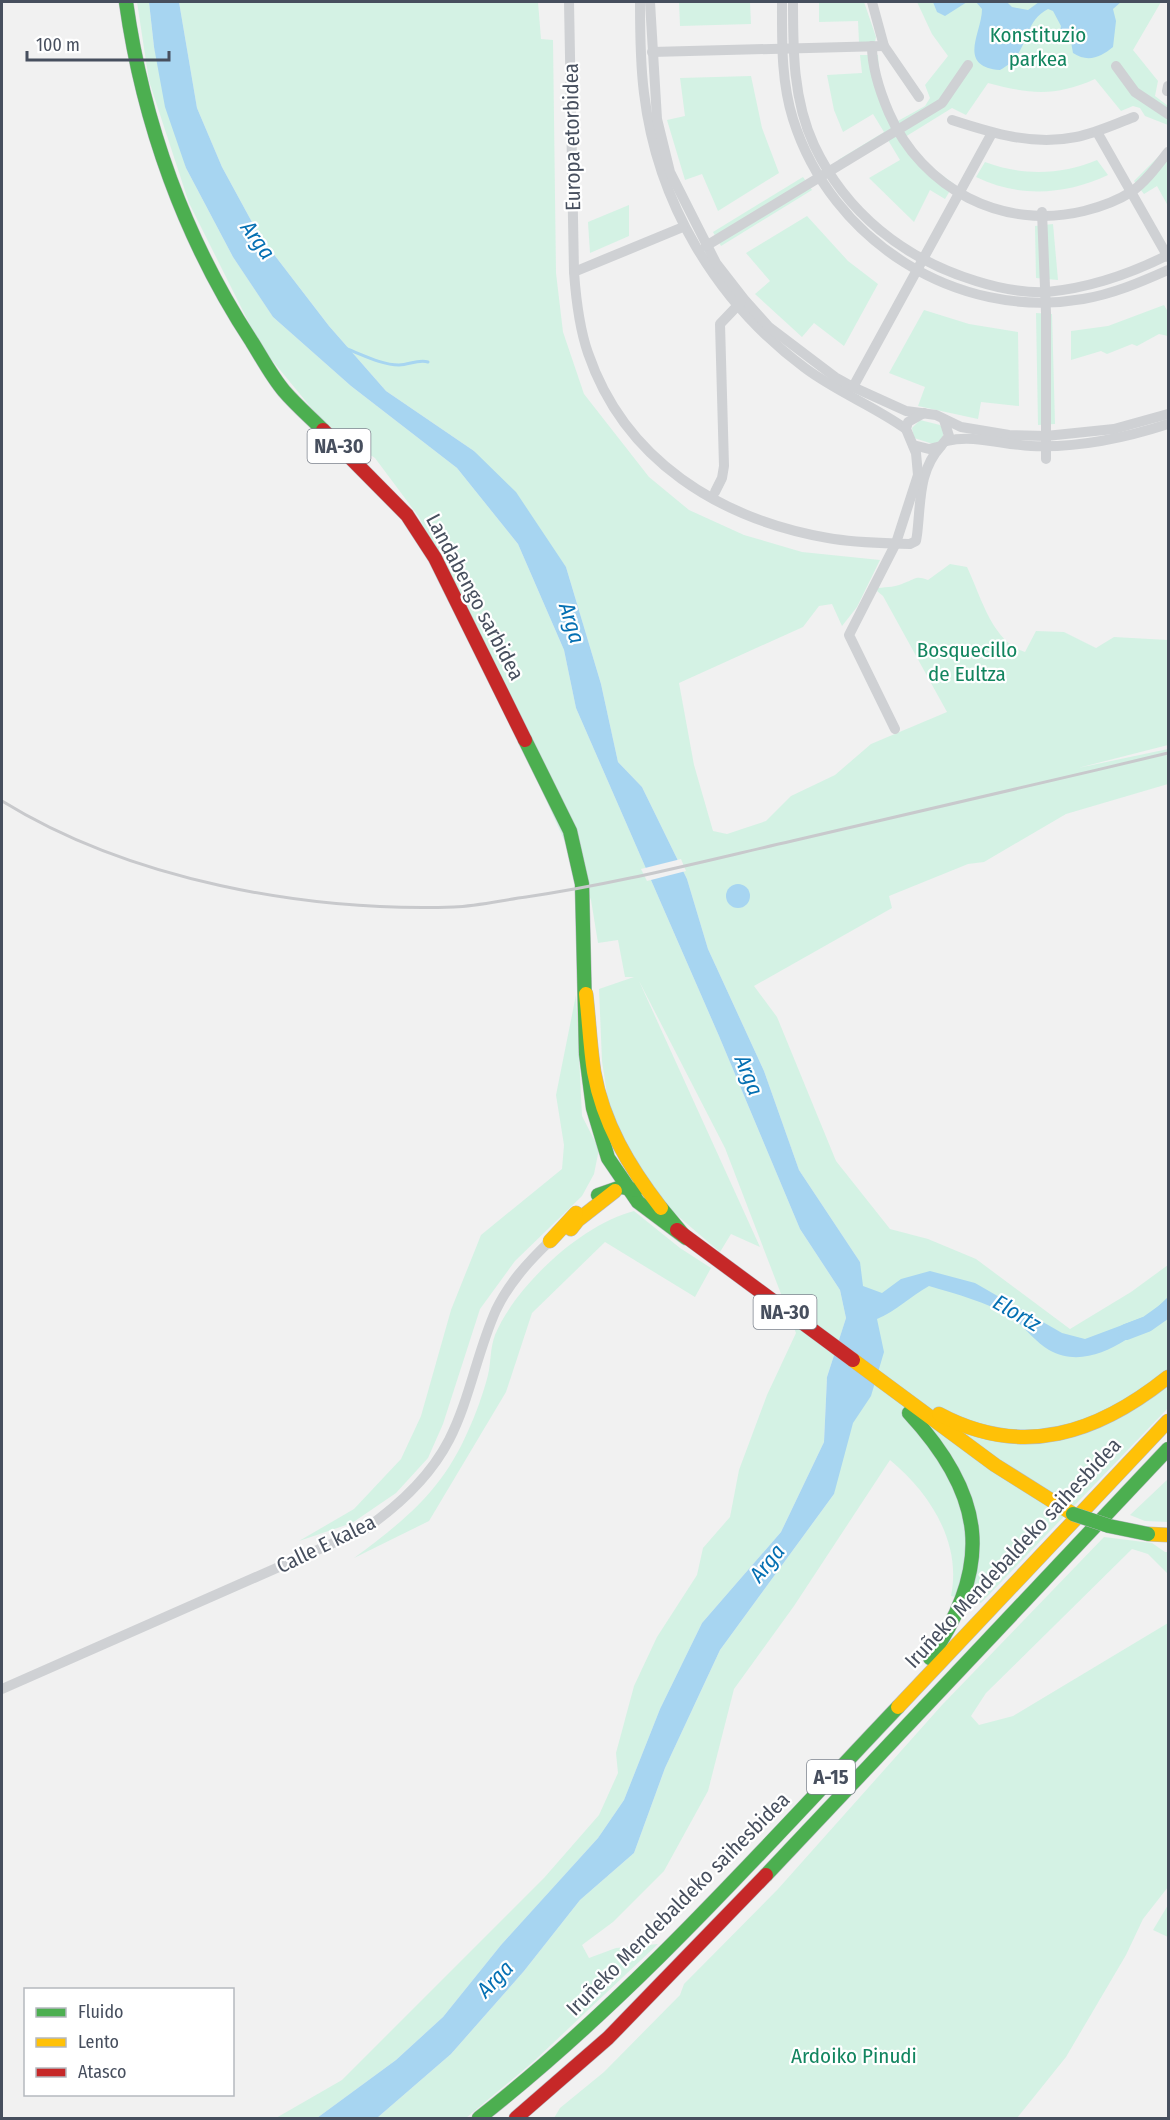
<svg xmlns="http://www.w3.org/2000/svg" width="1170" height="2120" font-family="'Fira Sans Condensed',sans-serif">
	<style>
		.green { fill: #d4f2e4 }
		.water { fill: #a7d5f1 }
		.pier { fill: #f1f1f1 }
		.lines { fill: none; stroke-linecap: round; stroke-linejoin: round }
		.stream { stroke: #a7d5f1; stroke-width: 3 }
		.river { stroke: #a7d5f1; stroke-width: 16 }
		.fast-casing { stroke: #b5b8c1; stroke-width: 15 }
		.slow-casing { stroke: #b5b8c1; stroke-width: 15 }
		.jam-casing { stroke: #b5b8c1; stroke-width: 15 }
		.street { stroke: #cfd1d4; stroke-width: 10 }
		.fast { stroke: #4caf50; stroke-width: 14 }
		.slow { stroke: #ffc107; stroke-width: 14 }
		.jam { stroke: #c62828; stroke-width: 14 }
		.rail { stroke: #c8c9cc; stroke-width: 3 }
		.fast-bridge-casing { stroke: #b5b8c1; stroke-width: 15; stroke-linecap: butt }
		.fast-bridge { stroke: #4caf50; stroke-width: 14 }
		.labels { text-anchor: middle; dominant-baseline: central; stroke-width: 4.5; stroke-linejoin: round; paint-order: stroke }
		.shield { fill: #fff; stroke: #7e848e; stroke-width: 1.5 }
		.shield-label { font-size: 20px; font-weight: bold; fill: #474f5e }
		.park-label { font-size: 21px; fill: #12855f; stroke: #fff }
		.street-label { font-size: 21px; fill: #474f5e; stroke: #fff }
		.water-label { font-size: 22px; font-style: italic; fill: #0570b3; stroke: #fff }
	</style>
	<rect width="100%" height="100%" fill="#f1f1f1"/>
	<g class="green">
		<polygon points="137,2 149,2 154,47 186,168 233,257 273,317 351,386 457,468 518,544 564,650 576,708 719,1036 800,1229 840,1290 846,1318 827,1377 824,1442 781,1532 702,1623 660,1709 624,1800 598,1838 501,1945 443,2017 396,2060 317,2118 276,2118 342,2080 544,1878 599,1815 618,1773 616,1753 634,1686 657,1637 697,1575 703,1548 730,1517 739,1470 767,1395 796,1333 725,1148 639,981 760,1247 731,1234 720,1252 672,1211 624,1154 609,1108 602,1061 599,989 634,977 625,977 618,940 598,943 591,900 419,517 375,458 328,428 261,347 189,203 149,81"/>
		<path d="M179 2H538L541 39 553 40 556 273 563 332 584 394 649 477 689 510 744 535 802 552 880 560 857 607 842 626 832 604 819 606 803 627 679 683 694 765 713 831 727 834 766 821 791 796 835 775 871 744 947 712 883 596 877 591 878 588C887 587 897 587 904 583 915 579 916 575 928 580L950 564 967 567C981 596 992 642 1025 652L1036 631 1064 632 1096 648 1114 637 1168 640V745L1078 768 1168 749V784L1066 814 984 862 968 864 889 896 892 908 754 986 777 1017 836 1161 890 1229 928 1239 976 1259 1070 1329 1131 1292 1168 1265V1408L981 1603 951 1596C962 1543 930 1493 890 1460L794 1606 734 1689 708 1791 664 1871 613 1922 582 1945 589 1958 616 1948 658 1944 533 2062 466 2118H377L451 2054 524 1971 580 1900 634 1853 665 1768 720 1650 834 1494 860 1262 799 1170 764 1071 708 949 687 879 642 787 618 762 601 684 566 567 474 451 386 391 329 326 259 235 222 167 197 108Z"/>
		<polygon points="679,2 750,2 751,24 680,26"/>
		<polygon points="819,2 864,2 876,37 875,42 859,42 858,21 819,22"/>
		<path d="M917 2H1161L1133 50 1158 81 1155 96 1168 106V125L1145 116 1140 108 1133 106 1121 111 1095 79C1056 97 1028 94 988 83L966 115 952 108 905 137 926 163 954 184 945 199 930 190 914 222 869 178 900 160 888 140 843 168 838 160 884 132 873 114 843 132 834 110 827 75 862 73 860 55H878L880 83 896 122 925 106 930 98 925 85 948 56 932 34Z"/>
		<polygon points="751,76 762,128 779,173 718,211 702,174 685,180 667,120 685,116 680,78"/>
		<polygon points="1168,147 1168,206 1157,186 1144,194 1134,181"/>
		<path d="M1097 160 1108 175C1066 195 1018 198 976 177L985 162C1021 176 1062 175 1097 160Z"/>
		<polygon points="803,177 812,190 721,246 713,232"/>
		<polygon points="629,205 629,236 590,253 588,222"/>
		<polygon points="807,216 848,261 878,284 844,346 814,323 802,337 755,294 770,281 746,253"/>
		<polygon points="1053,224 1058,280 1036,278 1035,226"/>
		<polygon points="1164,305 1168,312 1168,336 1159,334 1137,346 1132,344 1107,354 1101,351 1071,360 1071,331 1108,326"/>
		<polygon points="924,310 969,324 1018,332 1019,406 981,402 978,419 918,406 925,387 889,373"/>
		<polygon points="1036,313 1052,314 1055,424 1038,425"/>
		<polygon points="920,420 940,425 944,431 942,440 933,444 914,438 912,428"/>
		<polygon points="576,995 582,1116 599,1149 594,1174 582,1196 515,1261 480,1309 443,1424 428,1458 396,1493 352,1523 299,1541 354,1509 401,1459 421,1416 451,1310 481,1235 562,1169 564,1145 556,1095"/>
		<path d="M634 1211 680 1248 711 1268 695 1297 605 1242 532 1313 506 1392 429 1521 354 1558C404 1521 442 1491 468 1431 476 1414 483 1394 488 1375 491 1363 490 1348 495 1335 515 1286 582 1224 634 1211Z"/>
		<polygon points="1168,1479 1168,1522 1145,1521 1130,1515"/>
		<polygon points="1104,1537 1152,1543 1165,1552 1168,1552 1168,1574 1148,1554 1132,1549 986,1693 971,1716 979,1725 1013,1716 1168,1623 1168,1887 1143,1919 1126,1955 1066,2057 1017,2118 554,2118 560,2108 604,2072 680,1995 684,1984 778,1889 942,1705"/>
		<polygon points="1168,1905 1168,1937 1153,1930"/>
	</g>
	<g class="water">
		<path d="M149 2H179L197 108 222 167 259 235 329 326 386 391 474 451 516 492 566 567 601 684 618 762 642 787 687 879 708 949 764 1071 799 1170 860 1262 863 1286 882 1293 901 1279 930 1271 975 1283 1062 1333 1085 1339 1149 1315 1168 1297V1309C1137 1332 1092 1374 1049 1350 1035 1342 1024 1326 1011 1317 988 1302 955 1294 929 1286 911 1296 896 1311 877 1319L884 1352 871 1396 853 1423 834 1494 720 1650 665 1768 634 1853 580 1900 524 1971 451 2054 377 2118H317L396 2060 443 2017 501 1945 598 1838 624 1800 660 1709 702 1623 781 1532 824 1442 827 1377 846 1318 840 1290 800 1229 719 1036 576 708 564 650 518 544 457 468 351 386 273 317 233 257 186 168 165 107 154 47Z"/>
		<polygon points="933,2 967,2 945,16 937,12"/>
		<path d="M976 2H1007L1012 7 1028 10 1039 2H1121L1113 9 1116 21 1113 47C1101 57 1088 63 1073 53L1071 42 1060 31 1061 26 1053 11 1048 9C1020 24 1032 53 1000 70 956 66 982 33 982 9Z"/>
		<circle cx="738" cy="896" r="12"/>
	</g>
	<polygon class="pier" points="681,859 686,871 647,881 641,869"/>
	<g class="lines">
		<path class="stream" d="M347 349C363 355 382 365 399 365 409 365 418 359 428 362"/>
		<polyline class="river" points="1126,1332 1147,1324 1168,1309"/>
		<g class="fast-casing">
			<g id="fast">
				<path d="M126 2C143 123 185 240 252 342 262 358 272 377 284 391 296 405 310 417 323 430"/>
				<polyline points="525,740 570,831 582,884 586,1054 593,1108 608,1158 638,1202 686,1238 661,1208"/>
				<polyline points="598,1195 621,1187 636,1190"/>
				<path d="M909 1413C985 1495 994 1565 930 1658"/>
				<polyline points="766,1875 1168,1449"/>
				<path d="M479 2118C633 1997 763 1849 898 1707"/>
			</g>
		</g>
		<g class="slow-casing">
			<g id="slow">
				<path d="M586 994C589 1020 590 1046 594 1072 603 1123 629 1167 661 1208"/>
				<polyline points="571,1229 578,1220 615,1191"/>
				<polyline points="550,1241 576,1213"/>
				<polyline points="853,1360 995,1465 1073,1514"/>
				<path d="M939 1414C1023 1459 1098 1433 1168 1377"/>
				<polyline points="1148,1534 1168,1535"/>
				<polyline points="898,1707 1168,1421"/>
			</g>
		</g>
		<g class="jam-casing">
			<g id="jam">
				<polyline points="323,430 407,515 435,558 525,740"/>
				<polyline points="677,1230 853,1360"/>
				<polyline points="516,2118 608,2038 766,1875"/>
			</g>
		</g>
		<g class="street">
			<polyline points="569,2 574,272"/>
			<path d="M640 2C640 32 640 62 644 93 657 202 716 302 805 368 837 392 874 406 906 429"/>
			<polyline points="650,2 657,119 670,172 716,263 744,299 769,327 835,377 853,387 906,411 936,415 961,427 1009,435 1046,436 1114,429 1168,414"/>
			<path d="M782 2C782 41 781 81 793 119 831 240 956 321 1083 299 1113 294 1141 282 1168 270"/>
			<path d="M793 2C793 50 793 100 814 145 846 213 904 259 976 281 998 288 1023 293 1047 292 1090 288 1130 274 1168 255"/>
			<polyline points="872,2 884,46 919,97"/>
			<path d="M872 46C872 69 880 92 889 113 922 189 1003 231 1084 211 1100 207 1117 201 1131 192 1145 183 1158 165 1168 152"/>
			<polyline points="652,52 884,46"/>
			<polyline points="1116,66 1135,92 1168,114"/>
			<polyline points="1167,91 1168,86"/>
			<path d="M952 120C992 133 1033 146 1076 137 1096 133 1115 124 1134 117"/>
			<polyline points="1097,132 1168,257"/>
			<polyline points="1042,212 1046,313 1046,459"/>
			<path d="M683 227 574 272C576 300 579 327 588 353 625 461 720 519 828 538 855 543 883 543 910 544L916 541 917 535C921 503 918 471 941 446"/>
			<polyline points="706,246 942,103 968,65"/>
			<polyline points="853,387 992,133"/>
			<path d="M947 441C973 434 1004 445 1031 446 1077 448 1125 438 1168 424"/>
			<polyline points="913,445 929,449 941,446 949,436 944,420"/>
			<polyline points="715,492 722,478 724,466 720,324 741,302"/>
			<polyline points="895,729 849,635 896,543 918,475 916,453 906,429 908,422 924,413"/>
			<path d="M2 1689 365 1529C398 1506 430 1477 449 1440 470 1399 477 1352 496 1310 509 1283 528 1262 550 1241"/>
		</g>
		<use href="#fast" class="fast"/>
		<use href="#slow" class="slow"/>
		<use href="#jam" class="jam"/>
		<path class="rail" d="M2 801C130 880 305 912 454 907 478 906 503 900 526 897 616 884 704 861 792 841 918 812 1043 783 1168 753"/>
		<g class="fast-bridge-casing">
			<polyline id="fast-bridge" points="1073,1514 1109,1526 1148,1534"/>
		</g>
		<use href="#fast-bridge" class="fast-bridge"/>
	</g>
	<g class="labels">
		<g class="shield">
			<rect x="307.5" y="429" width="63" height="34" rx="4.5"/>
			<rect x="753.5" y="1295" width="63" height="34" rx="4.5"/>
			<rect x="807" y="1760" width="48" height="34" rx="4.5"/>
		</g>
		<g class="shield-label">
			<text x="339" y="446">NA-30</text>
			<text x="785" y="1312">NA-30</text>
			<text x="831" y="1777">A-15</text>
		</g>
		<g class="park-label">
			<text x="1038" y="35">Konstituzio<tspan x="1038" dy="24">parkea</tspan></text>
			<text x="967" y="650">Bosquecillo<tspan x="967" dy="24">de Eultza</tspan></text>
			<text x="854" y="2056">Ardoiko Pinudi</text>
		</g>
		<g class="street-label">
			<text transform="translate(572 137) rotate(-91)">Europa etorbidea</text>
			<text transform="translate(475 597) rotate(62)">Landabengo sarbidea</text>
			<text transform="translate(326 1544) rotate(-26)">Calle E kalea</text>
			<text transform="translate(1013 1553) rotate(-47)">Iruñeko Mendebaldeko saihesbidea</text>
			<text transform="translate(678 1904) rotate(-45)">Iruñeko Mendebaldeko saihesbidea</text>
		</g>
		<g class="water-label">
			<text transform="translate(258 240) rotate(54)">Arga</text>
			<text transform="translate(572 623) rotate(73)">Arga</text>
			<text transform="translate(749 1075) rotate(68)">Arga</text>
			<text transform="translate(1017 1313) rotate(30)">Elortz</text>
			<text transform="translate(767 1563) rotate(-51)">Arga</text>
			<text transform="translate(495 1979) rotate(-46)">Arga</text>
		</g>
	</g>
	<rect width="1170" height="2120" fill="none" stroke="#474f5e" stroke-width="6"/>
	<rect x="24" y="1988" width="210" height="108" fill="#ffffff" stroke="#b5b9bf" stroke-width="1.5"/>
	<rect x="36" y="2008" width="30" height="9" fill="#4caf50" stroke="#b5b9bf" stroke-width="1.5"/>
	<text x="78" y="2018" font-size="18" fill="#474f5e">Fluido</text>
	<rect x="36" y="2038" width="30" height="9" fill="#ffc107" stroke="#b5b9bf" stroke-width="1.5"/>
	<text x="78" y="2048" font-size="18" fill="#474f5e">Lento</text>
	<rect x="36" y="2068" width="30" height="9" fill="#c62828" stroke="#b5b9bf" stroke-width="1.5"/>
	<text x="78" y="2078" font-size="18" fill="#474f5e">Atasco</text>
	<path d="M27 51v9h142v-9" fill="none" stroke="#474f5e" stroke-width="3"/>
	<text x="36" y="51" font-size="18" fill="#474f5e" stroke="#ffffff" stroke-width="4.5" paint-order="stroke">100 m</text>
</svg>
